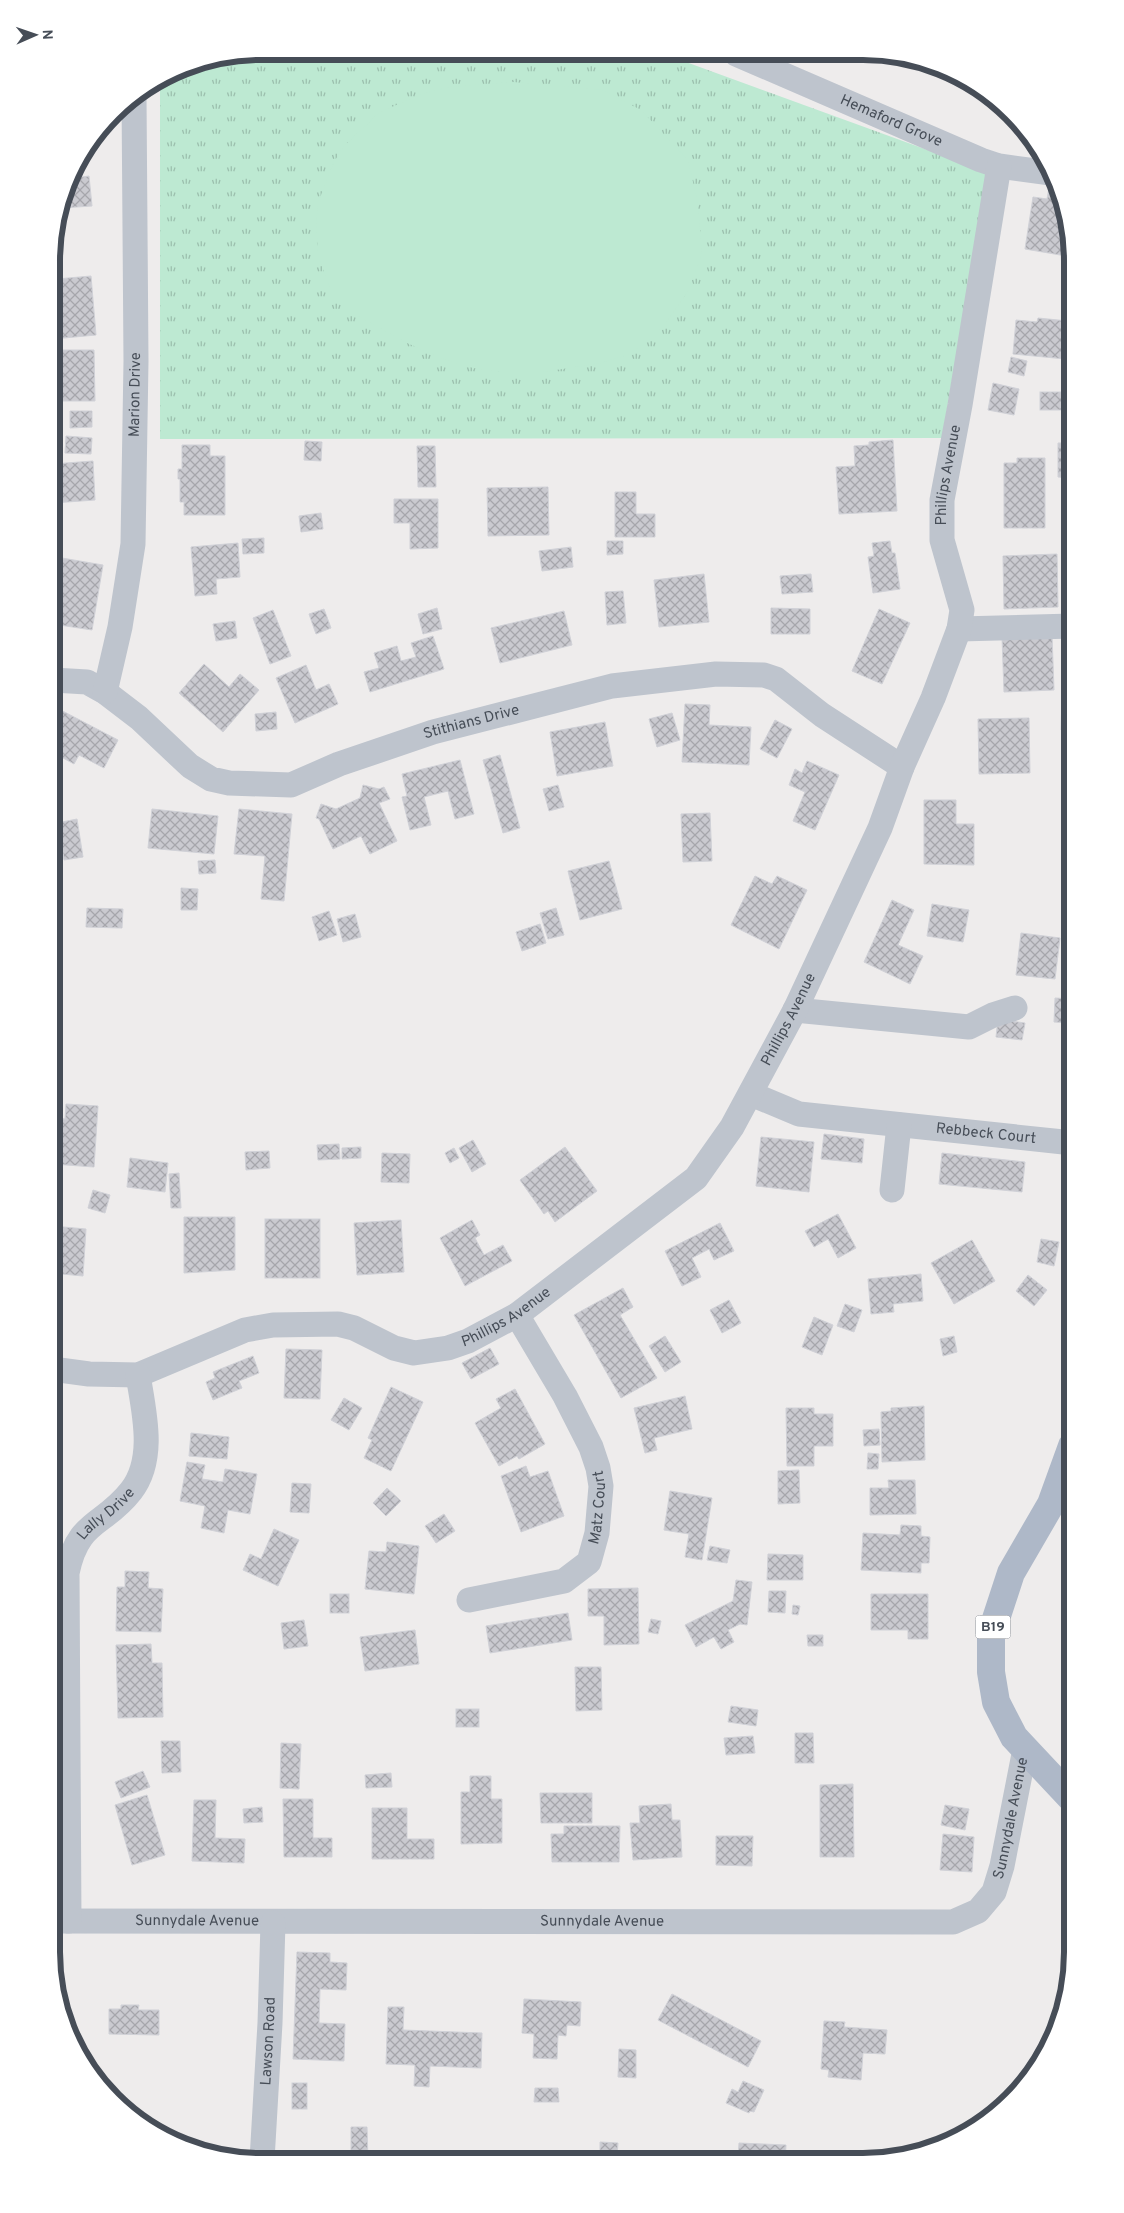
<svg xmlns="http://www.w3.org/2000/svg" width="1124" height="2213" font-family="Overpass,sans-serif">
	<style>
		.park { fill: url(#park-tufts) }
		.pitch { fill: #bde9d2 }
		.building { fill: url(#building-cross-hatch); stroke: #d0d1d7 }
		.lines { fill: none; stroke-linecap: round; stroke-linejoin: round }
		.minor { stroke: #bec4cd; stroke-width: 25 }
		.major { stroke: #aeb8c8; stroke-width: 28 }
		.labels { text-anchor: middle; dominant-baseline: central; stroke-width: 5; stroke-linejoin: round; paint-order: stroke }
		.shield { fill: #fff; stroke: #7e8289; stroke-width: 1 }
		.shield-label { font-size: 14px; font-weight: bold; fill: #464d57 }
		.street-label { font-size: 15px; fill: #464d57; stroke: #fff }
		.rim { fill: none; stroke: #464d57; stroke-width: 6 }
	</style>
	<defs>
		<pattern id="park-tufts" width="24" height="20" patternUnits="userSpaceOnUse" patternTransform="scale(1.25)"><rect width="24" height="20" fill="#bde9d2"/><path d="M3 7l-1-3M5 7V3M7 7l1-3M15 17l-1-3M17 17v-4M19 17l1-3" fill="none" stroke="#9bbfad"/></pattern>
		<pattern id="building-cross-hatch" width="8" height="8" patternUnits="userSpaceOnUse" patternTransform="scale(1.25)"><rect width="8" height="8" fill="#cacad0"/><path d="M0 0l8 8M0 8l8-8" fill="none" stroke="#a6a6ac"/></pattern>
	</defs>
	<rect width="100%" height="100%" fill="#eeecec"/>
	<polygon class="park" points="261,51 664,54 988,172 942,438 160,439 160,80 181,67"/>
	<polygon class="pitch" points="513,82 602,90 641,110 688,160 698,204 702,254 687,293 667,321 653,337 630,354 601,363 543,372 500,372 473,368 446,360 407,343 358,316 330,288 318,255 316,220 319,200 334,162 344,146 380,112 422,94 449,87"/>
	<g class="building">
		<polygon points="80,159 82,177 89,176 92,206 61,208 73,168"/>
		<polygon points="1050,182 1056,183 1062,194 1072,257 1025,249 1033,197 1047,199"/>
		<polygon points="91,276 96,335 53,339 53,300 59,300 57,279"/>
		<polygon points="1038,318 1068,321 1065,359 1013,354 1016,320 1037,322"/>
		<polygon points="53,350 94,350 95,401 53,401"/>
		<polygon points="1011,357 1027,361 1024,376 1008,372"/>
		<polygon points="993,383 1019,389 1014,415 988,410"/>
		<rect x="1040" y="392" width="33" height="18"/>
		<polygon points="70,411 92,411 92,427 70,428"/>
		<polygon points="66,436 92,438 91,454 65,453"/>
		<polygon points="893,440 897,511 839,514 836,467 855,466 854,446 869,445 869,442"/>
		<polygon points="305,441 322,442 321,461 304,460"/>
		<polygon points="1058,443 1073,443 1073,478 1058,477"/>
		<polygon points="182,445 210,445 210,456 225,456 225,515 184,515 184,502 180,502 180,479 178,479 178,469 182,469"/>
		<polygon points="417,446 435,446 436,487 418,487"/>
		<polygon points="1017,458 1045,458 1045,528 1004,528 1004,463 1017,463"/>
		<polygon points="93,461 95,500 53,503 53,464"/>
		<polygon points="548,487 549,535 488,536 487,488"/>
		<polygon points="615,492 636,492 636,514 655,514 655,537 615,537"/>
		<polygon points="394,499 438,499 438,548 410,549 410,523 394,523"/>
		<polygon points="321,513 323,529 301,532 299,516"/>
		<polygon points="264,538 264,553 243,554 242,539"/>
		<polygon points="607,541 623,541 623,554 607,555"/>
		<polygon points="890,541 892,553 895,553 900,589 873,593 868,557 874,556 872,543"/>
		<polygon points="238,543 240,577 216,579 217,594 195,596 191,547"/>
		<polygon points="571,547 573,567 542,571 539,551"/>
		<polygon points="1057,554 1058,607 1004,609 1003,556"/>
		<polygon points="62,558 103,565 92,630 53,624"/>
		<polygon points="704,574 709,622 659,627 654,580"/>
		<polygon points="811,574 813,592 782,594 780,576"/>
		<polygon points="623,591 626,623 607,625 605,592"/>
		<polygon points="437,608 442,629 423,634 418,614"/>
		<polygon points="771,608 810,609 810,634 771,634"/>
		<polygon points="324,609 331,628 316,634 309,614"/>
		<polygon points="879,609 910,623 882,684 852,671"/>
		<polygon points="273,610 291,656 270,664 253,618"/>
		<polygon points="564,611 572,645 500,663 491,628"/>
		<polygon points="235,621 237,638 216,641 213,624"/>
		<polygon points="1052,635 1054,690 1004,692 1002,637"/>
		<polygon points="433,636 444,669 370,692 364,672 379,668 374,653 397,646 401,661 416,657 411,643"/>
		<polygon points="204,664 229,687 240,674 259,690 223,732 179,693"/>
		<polygon points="306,665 316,690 329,684 338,704 295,723 276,678"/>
		<polygon points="1062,697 1073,697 1073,730 1061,730"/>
		<polygon points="685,704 710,705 709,725 751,727 749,765 682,762"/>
		<polygon points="53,706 118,740 104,768 79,755 74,764 52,752"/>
		<polygon points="276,712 277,729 256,731 255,714"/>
		<polygon points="672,713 680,740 657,747 649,719"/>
		<polygon points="1029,718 1030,773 979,774 978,719"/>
		<polygon points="775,720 792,729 777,758 760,749"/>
		<polygon points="605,722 613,766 557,776 550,732"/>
		<polygon points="500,755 520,828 503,833 483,760"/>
		<polygon points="460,760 474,814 455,819 448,791 424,797 431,825 410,830 402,797 407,796 402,774"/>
		<polygon points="807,761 839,775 815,830 793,821 805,792 789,785 795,769 802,773"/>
		<polygon points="363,785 379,789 384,787 390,799 379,803 397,841 370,854 361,836 333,849 319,819 316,818 321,804 336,809 360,798"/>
		<polygon points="558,785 564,807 549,811 543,789"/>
		<polygon points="924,800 956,800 956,824 974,824 974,865 924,864"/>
		<polygon points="152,809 218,816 214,854 148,848"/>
		<polygon points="239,809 292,814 284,901 261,899 265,856 234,854"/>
		<polygon points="710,813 712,861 683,862 681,814"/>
		<polygon points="77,819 83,857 64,860 62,847 52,848 52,824"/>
		<polygon points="215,860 216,873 199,874 198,861"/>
		<polygon points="609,861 622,909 580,920 568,871"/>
		<polygon points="755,876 772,884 777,876 807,890 779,949 731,925"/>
		<polygon points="181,888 198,889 197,910 181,910"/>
		<polygon points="892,900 914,910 898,945 923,956 910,984 864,962"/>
		<polygon points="932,904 969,910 963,942 927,936"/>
		<polygon points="87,908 123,909 122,928 86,927"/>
		<polygon points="556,908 564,935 548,939 540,913"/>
		<polygon points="329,911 337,935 319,941 312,917"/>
		<polygon points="355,914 361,937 343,942 337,919"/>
		<polygon points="1066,921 1073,922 1073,937 1064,936"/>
		<polygon points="540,924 546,943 522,951 516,932"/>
		<polygon points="1021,933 1060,938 1055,979 1016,975"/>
		<polygon points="1055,998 1073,999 1073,1023 1054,1022"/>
		<polygon points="998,1019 1025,1023 1022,1040 996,1037"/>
		<polygon points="66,1104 98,1106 94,1167 53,1164 56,1118 65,1119"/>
		<polygon points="824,1134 864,1139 862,1163 821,1159"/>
		<polygon points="761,1137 814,1142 809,1192 756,1186"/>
		<polygon points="473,1140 486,1164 472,1172 459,1148"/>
		<polygon points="339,1144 340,1159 318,1160 317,1145"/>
		<polygon points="361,1147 361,1158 342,1159 342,1148"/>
		<polygon points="565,1147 597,1191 555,1222 548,1211 544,1214 520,1180"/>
		<polygon points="454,1148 459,1158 450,1163 445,1153"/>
		<polygon points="269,1151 270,1168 246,1170 245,1152"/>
		<polygon points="382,1153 410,1154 409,1183 381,1182"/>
		<polygon points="942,1153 1025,1162 1022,1192 939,1184"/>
		<polygon points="130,1158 168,1163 165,1192 127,1187"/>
		<polygon points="179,1173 181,1208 171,1208 169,1174"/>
		<polygon points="93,1190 110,1195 105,1213 88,1208"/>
		<polygon points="838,1214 856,1248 838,1258 828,1239 814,1247 805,1231"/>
		<polygon points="184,1217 235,1217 235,1270 184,1273"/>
		<rect x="265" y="1219" width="55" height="59"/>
		<polygon points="401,1220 404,1272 357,1275 354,1223"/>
		<polygon points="472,1220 480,1235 475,1238 484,1255 503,1245 512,1261 465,1286 440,1238"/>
		<polygon points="720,1223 734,1251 714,1260 709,1249 692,1258 701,1277 682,1286 665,1251"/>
		<polygon points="52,1226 86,1229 83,1276 52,1273"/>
		<polygon points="1041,1239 1059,1242 1054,1266 1037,1262"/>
		<polygon points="972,1240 995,1281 954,1304 931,1263"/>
		<polygon points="921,1274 923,1301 893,1304 894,1312 871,1314 868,1279"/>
		<polygon points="1028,1275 1047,1290 1034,1306 1016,1291"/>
		<polygon points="623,1288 633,1307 620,1315 657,1378 621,1398 574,1315"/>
		<polygon points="729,1300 741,1323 722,1333 710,1310"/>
		<polygon points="845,1304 862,1310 854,1332 837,1326"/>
		<polygon points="814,1317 833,1325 822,1355 802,1347"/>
		<polygon points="665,1336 681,1362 665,1372 649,1346"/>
		<polygon points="954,1336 957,1352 943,1356 940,1339"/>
		<polygon points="490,1348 499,1364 471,1379 462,1363"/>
		<polygon points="286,1349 322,1350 320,1399 284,1398"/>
		<polygon points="253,1356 259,1373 239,1381 242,1388 213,1400 206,1382 215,1378 213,1372"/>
		<polygon points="391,1387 423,1402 391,1471 364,1458 372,1440 368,1438"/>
		<polygon points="515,1389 545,1444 519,1459 517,1456 499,1466 475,1423 501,1408 496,1399"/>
		<polygon points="685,1396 692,1429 654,1438 657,1450 645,1453 634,1408"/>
		<polygon points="344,1398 362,1408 349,1430 331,1420"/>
		<polygon points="924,1406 925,1460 882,1462 881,1412 891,1411 891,1408"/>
		<polygon points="786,1408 814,1408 814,1414 833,1414 833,1446 814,1446 814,1466 787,1466"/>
		<polygon points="879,1429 880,1445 864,1446 863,1430"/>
		<polygon points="191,1433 229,1437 227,1459 189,1456"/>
		<polygon points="868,1453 879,1454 878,1469 867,1469"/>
		<polygon points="187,1462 205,1465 202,1479 223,1482 225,1469 257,1474 250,1514 228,1510 224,1533 201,1528 205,1506 180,1501"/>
		<polygon points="526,1466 530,1477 548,1471 564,1516 521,1532 501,1476"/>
		<polygon points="799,1470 800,1503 778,1504 778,1471"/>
		<polygon points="888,1480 915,1480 916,1514 870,1515 870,1488 889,1488"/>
		<polygon points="292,1483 311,1484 309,1513 290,1512"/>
		<polygon points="387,1488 401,1501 386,1516 373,1503"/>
		<polygon points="670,1491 712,1498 702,1560 685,1557 689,1534 664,1530"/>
		<polygon points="444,1514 455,1531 436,1543 425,1526"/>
		<polygon points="901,1525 921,1526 921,1536 930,1537 929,1563 921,1563 921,1573 861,1570 863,1533 900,1535"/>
		<polygon points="274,1529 299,1540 278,1586 243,1570 250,1554 261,1559"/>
		<polygon points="387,1542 419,1546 414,1594 365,1589 369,1551 386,1552"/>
		<polygon points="710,1546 730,1550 727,1563 707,1560"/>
		<polygon points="768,1554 803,1555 803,1580 767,1580"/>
		<polygon points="125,1571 149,1572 148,1588 163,1589 161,1632 116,1631 117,1587 125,1587"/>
		<polygon points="736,1580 752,1582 747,1625 740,1624 728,1630 734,1642 721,1649 714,1637 696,1647 685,1625 733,1601"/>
		<polygon points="638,1588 639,1644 604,1645 604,1616 588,1616 588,1589"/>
		<polygon points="769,1591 786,1591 785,1613 768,1612"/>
		<rect x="330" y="1594" width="19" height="19"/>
		<polygon points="871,1594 928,1594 928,1639 908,1639 908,1630 871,1630"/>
		<polygon points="793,1605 800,1606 798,1615 792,1614"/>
		<polygon points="568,1613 572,1640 490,1653 486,1626"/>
		<polygon points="651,1619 661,1621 658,1634 648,1632"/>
		<polygon points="304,1620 308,1646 284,1649 281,1623"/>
		<polygon points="415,1630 419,1664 365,1671 360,1637"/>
		<polygon points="807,1635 823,1635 823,1646 808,1646"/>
		<polygon points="151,1644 152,1663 162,1663 163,1717 118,1718 116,1645"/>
		<polygon points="575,1667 601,1667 602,1710 576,1711"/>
		<polygon points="731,1706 758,1710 756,1726 728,1722"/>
		<rect x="456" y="1709" width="23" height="18"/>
		<polygon points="795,1733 813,1733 814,1763 795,1763"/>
		<polygon points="753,1736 755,1753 726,1755 724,1738"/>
		<polygon points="161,1741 180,1741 181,1772 162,1773"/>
		<polygon points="281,1743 301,1744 299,1789 280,1788"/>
		<polygon points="143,1771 150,1787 121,1798 115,1782"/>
		<polygon points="391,1773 392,1787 366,1788 365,1775"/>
		<polygon points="470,1776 491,1776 491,1799 502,1799 502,1843 461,1844 461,1792 470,1792"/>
		<polygon points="853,1784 854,1857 820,1857 820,1785"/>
		<polygon points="540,1793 592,1793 592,1823 541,1823"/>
		<polygon points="147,1795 165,1855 132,1865 115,1805"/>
		<polygon points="283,1799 313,1799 313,1838 332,1838 332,1857 284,1857"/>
		<polygon points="194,1800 216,1800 215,1838 245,1839 244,1863 192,1861"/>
		<polygon points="671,1804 672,1820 680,1820 682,1857 633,1860 630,1823 640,1823 639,1806"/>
		<polygon points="945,1805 969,1809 965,1830 941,1825"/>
		<polygon points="262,1807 263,1822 244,1823 243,1809"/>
		<polygon points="372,1808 407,1808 407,1839 434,1839 434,1859 372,1859"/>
		<polygon points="564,1826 620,1826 619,1862 552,1862 551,1834 564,1834"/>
		<polygon points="943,1834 974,1837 972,1872 940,1870"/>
		<polygon points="716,1836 753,1836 752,1866 716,1865"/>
		<polygon points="297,1952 330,1953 330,1962 347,1963 346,1990 320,1989 319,2023 345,2024 344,2061 293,2059"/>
		<polygon points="672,1994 761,2041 748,2067 658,2020"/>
		<polygon points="524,1999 581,2002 580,2026 567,2025 566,2036 558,2035 557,2059 533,2058 534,2034 522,2033"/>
		<polygon points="121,2005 139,2005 138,2010 159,2010 159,2035 109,2034 109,2009 121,2009"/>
		<polygon points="388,2007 404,2007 403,2030 482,2033 481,2068 430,2066 429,2087 414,2086 415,2065 386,2064"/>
		<polygon points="824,2021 845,2022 844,2027 887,2030 885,2054 863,2053 861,2080 828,2077 829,2070 821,2069"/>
		<polygon points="619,2049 636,2050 636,2078 618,2077"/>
		<polygon points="743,2081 764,2090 754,2112 750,2111 749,2113 726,2103 732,2089 738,2092"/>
		<rect x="292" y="2083" width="15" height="26"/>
		<polygon points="100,2084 108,2085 107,2092"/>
		<polygon points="535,2088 558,2088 559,2102 534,2102"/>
		<polygon points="351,2127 367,2127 368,2160 351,2160"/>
		<polygon points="600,2142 618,2143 617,2156 600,2156"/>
		<polygon points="739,2143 786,2145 785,2162 738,2161"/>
	</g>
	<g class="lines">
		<g class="minor">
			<path id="s1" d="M736 54 981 160 999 166 1051 173"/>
			<polyline points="959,629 1073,626"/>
			<path id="s2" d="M53 680 87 682 105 692 139 718 190 766 211 779 229 783 291 785 339 764 433 732 612 686 716 674 764 675 776 679 822 715 902 767"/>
			<path id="s3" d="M105 692 120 627 133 544 136 361 134 96"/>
			<polyline points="795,1010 969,1027 993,1015 1015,1008"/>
			<path id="s4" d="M751 1094 799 1114 1073 1143"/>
			<polyline points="892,1190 899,1125"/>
			<path id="s5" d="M52 1369 89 1374 138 1375 245 1330 273 1325 338 1324 354 1328 394 1348 414 1353 448 1348 468 1341 517 1315 696 1178 732 1127 795 1010 880 828 902 767 933 698 959 629 962 610 942 540V500L960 405 999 166"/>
			<path id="s6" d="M469 1600 564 1581 589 1562 597 1533 601 1486 598 1468 591 1447 565 1396 517 1315"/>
			<path id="s7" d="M51 1921 953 1922 978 1911 994 1892 1002 1866 1025 1749"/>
			<path id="s8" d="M69 1921 67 1573C78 1519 103 1527 131 1491 156 1459 144 1412 138 1375"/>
			<path id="s9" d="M262 2160 270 2023 273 1923"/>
		</g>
		<polyline class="major" points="1072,1799 1014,1737 996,1702 991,1672 991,1634 1011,1573 1051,1504 1072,1446"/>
	</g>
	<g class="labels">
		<rect class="shield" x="975.5" y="1615.5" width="35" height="23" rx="4"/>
		<g class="shield-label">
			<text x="993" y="1627">B19</text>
		</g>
		<g class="street-label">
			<text stroke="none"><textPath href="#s1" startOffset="169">Hemaford Grove</textPath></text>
			<text stroke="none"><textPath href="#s3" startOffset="300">Marion Drive</textPath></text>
			<text stroke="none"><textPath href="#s5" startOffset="1482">Phillips Avenue</textPath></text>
			<text stroke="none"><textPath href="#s2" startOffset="464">Stithians Drive</textPath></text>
			<text stroke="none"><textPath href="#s5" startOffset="898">Phillips Avenue</textPath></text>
			<text stroke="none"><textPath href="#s4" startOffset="240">Rebbeck Court</textPath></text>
			<text stroke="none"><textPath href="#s5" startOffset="478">Phillips Avenue</textPath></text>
			<text stroke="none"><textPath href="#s6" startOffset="184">Matz Court</textPath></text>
			<text stroke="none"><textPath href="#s8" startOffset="421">Lally Drive</textPath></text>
			<text stroke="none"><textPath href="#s7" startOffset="1030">Sunnydale Avenue</textPath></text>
			<text stroke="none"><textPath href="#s7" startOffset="146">Sunnydale Avenue</textPath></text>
			<text stroke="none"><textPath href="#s7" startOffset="551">Sunnydale Avenue</textPath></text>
			<text stroke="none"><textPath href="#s9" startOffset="119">Lawson Road</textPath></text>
		</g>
	</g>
	<path d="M0 0H1124V2213H0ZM261 60H863A201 201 0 0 1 1064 261V1952A201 201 0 0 1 863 2153H261A201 201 0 0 1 60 1952V261A201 201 0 0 1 261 60Z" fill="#fff" fill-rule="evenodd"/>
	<path class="rim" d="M261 60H863A201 201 0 0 1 1064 261V1952A201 201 0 0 1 863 2153H261A201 201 0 0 1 60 1952V261A201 201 0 0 1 261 60Z"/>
	<g transform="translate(35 35) rotate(88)" stroke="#ffffff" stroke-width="4" paint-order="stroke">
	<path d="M0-4L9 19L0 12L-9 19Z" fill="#464d57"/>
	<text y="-8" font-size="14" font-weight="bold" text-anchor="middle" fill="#464d57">N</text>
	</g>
</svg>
